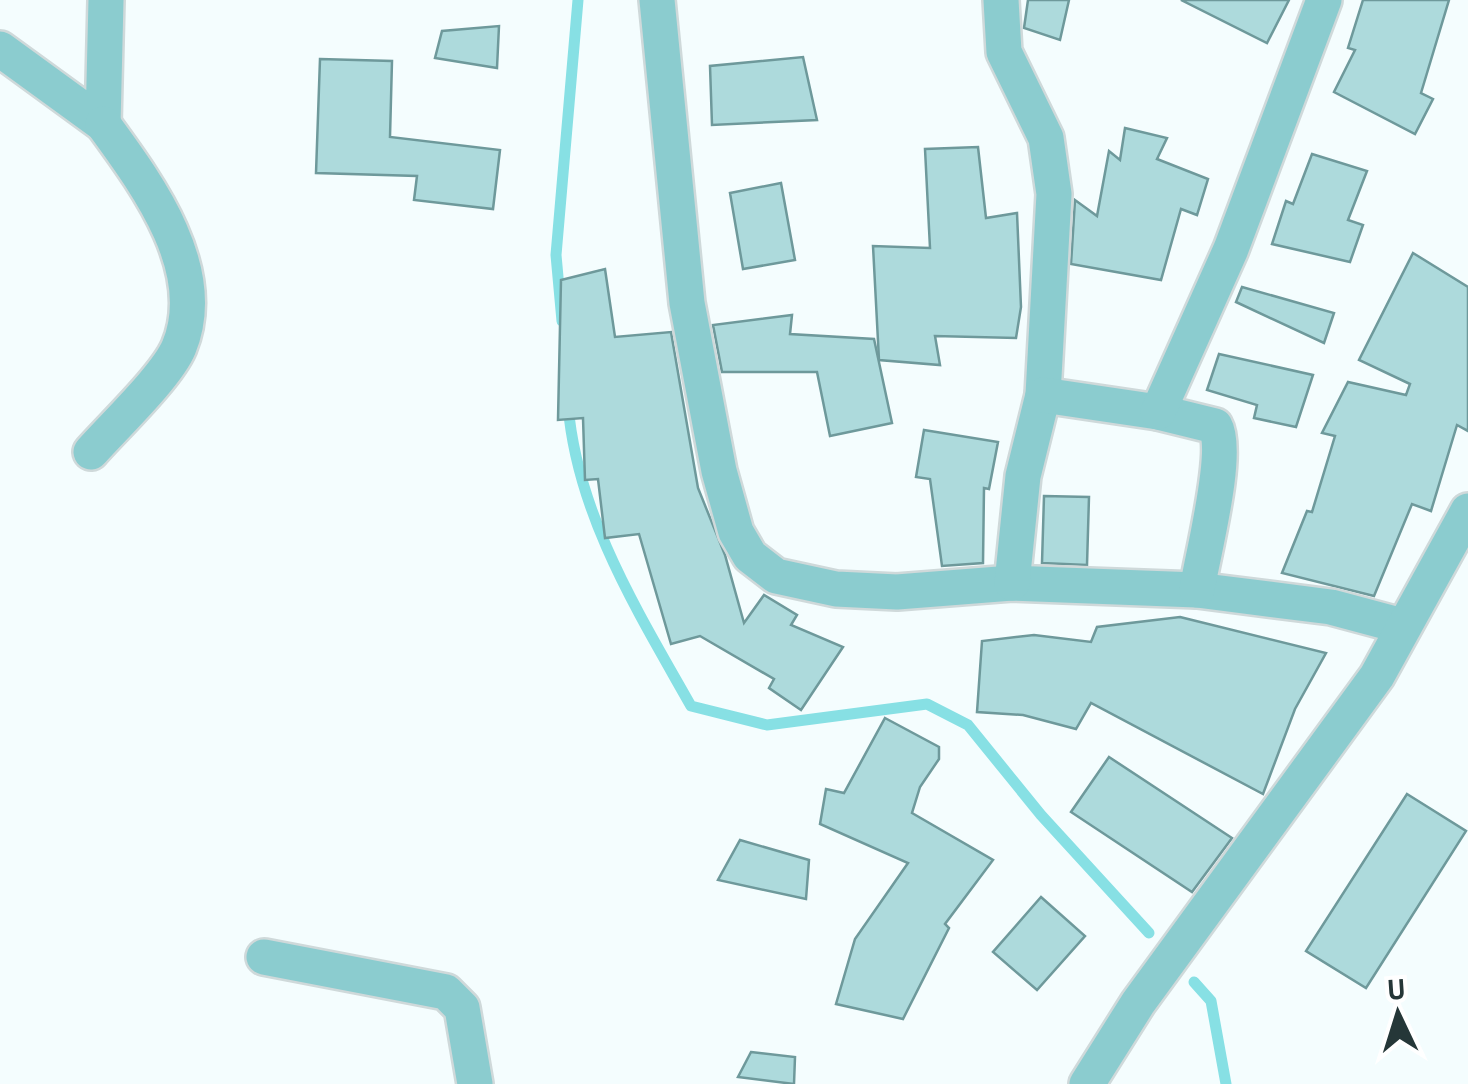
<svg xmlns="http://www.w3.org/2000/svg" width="1468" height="1084" font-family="'PT Sans',sans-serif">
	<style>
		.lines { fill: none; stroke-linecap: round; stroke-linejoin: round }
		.stream { stroke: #87e0e4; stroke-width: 11 }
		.building { fill: #addadc; stroke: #6e999b; stroke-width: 2.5 }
		.minor-casing { stroke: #cfd9da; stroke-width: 40 }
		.minor { stroke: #8bcccf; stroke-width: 35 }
	</style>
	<rect width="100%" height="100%" fill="#f4fdfe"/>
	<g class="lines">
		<g class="stream">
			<polyline points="562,321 556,255 578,0"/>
			<path d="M568 405C577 515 638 612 691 706L767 725 927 704 968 725 1041 815 1149 933"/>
			<polyline points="1194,982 1211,1001 1226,1084"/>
		</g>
	</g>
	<g class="building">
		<polygon points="1028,0 1069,0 1060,40 1024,28"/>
		<polygon points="1181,0 1289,0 1267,43"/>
		<polygon points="1363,0 1449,0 1421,93 1433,99 1415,134 1334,92 1355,50 1348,48"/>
		<polygon points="499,26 497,68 435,58 442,31"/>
		<polygon points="803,57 817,120 712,125 710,66"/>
		<polygon points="320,59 392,61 390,137 500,150 493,209 414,200 417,176 316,173"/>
		<polygon points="1125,128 1167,138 1157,159 1208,179 1197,215 1181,209 1161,280 1071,264 1075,200 1097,216 1109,151 1120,160"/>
		<polygon points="978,147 986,218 1017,213 1021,307 1016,338 935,336 940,365 879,360 873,246 930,248 925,149"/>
		<polygon points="1312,154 1367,171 1348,220 1363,225 1350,262 1272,244 1286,201 1293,204"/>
		<polygon points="781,183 795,260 743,269 730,193"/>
		<polygon points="1413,253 1468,287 1468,431 1457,425 1431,511 1412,504 1374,596 1282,573 1307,511 1312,512 1335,436 1322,433 1348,382 1406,395 1410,384 1359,360"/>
		<polygon points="605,269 615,337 671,332 698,488 725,555 744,623 764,595 797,615 791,625 843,647 801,710 769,688 774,679 700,636 671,644 639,534 605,538 598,479 585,480 583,418 558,420 561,280"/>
		<polygon points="1242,287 1334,313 1324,343 1236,302"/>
		<polygon points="792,315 790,334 874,339 892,423 830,436 817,372 722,372 713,325"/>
		<polygon points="1219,354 1313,375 1296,427 1254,418 1257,405 1207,390"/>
		<polygon points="924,430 998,442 989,489 984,488 983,563 942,566 930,479 916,477"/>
		<polygon points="1044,496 1089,497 1087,565 1042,563"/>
		<polygon points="1180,617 1326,653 1295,709 1263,794 1091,703 1076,729 1023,715 977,712 982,641 1034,635 1091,642 1097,627"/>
		<polygon points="885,718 939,747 939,759 920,787 912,813 993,860 945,924 949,928 903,1019 836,1004 855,939 908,863 820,824 826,789 844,793"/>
		<polygon points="1109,757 1232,838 1192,892 1071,812"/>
		<polygon points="1407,794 1466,831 1366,988 1306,951"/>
		<polygon points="740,840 809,860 806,899 718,880"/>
		<polygon points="1041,897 1085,936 1037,990 993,952"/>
		<polygon points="751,1052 795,1057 794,1084 738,1077"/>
	</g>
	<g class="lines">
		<g class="minor-casing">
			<g id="minor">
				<polyline points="657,0 687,303 719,471 736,532 750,556 776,576 836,589 897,592 1012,583 1197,590 1331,607 1402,626"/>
				<polyline points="1001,0 1004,52 1046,138 1054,194 1043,395 1023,476 1012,583"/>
				<polyline points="0,49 103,124 106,0"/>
				<path d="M1043 395 1158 412 1215 426C1230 452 1202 557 1197 590"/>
				<polyline points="1158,412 1231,249 1324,0"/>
				<path d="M91 452C113 427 167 376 179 347 211 269 146 183 103 124"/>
				<polyline points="264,957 446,992 462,1008 475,1084"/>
				<polyline points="1087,1084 1138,1003 1377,676 1468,511"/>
			</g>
		</g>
		<use href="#minor" class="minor"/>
	</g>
	<g transform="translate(1398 1014) rotate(356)" stroke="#ffffff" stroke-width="8" paint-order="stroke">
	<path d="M0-8L18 38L0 25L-18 38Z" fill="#253738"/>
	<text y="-15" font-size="28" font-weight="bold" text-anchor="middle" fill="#253738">U</text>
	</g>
</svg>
